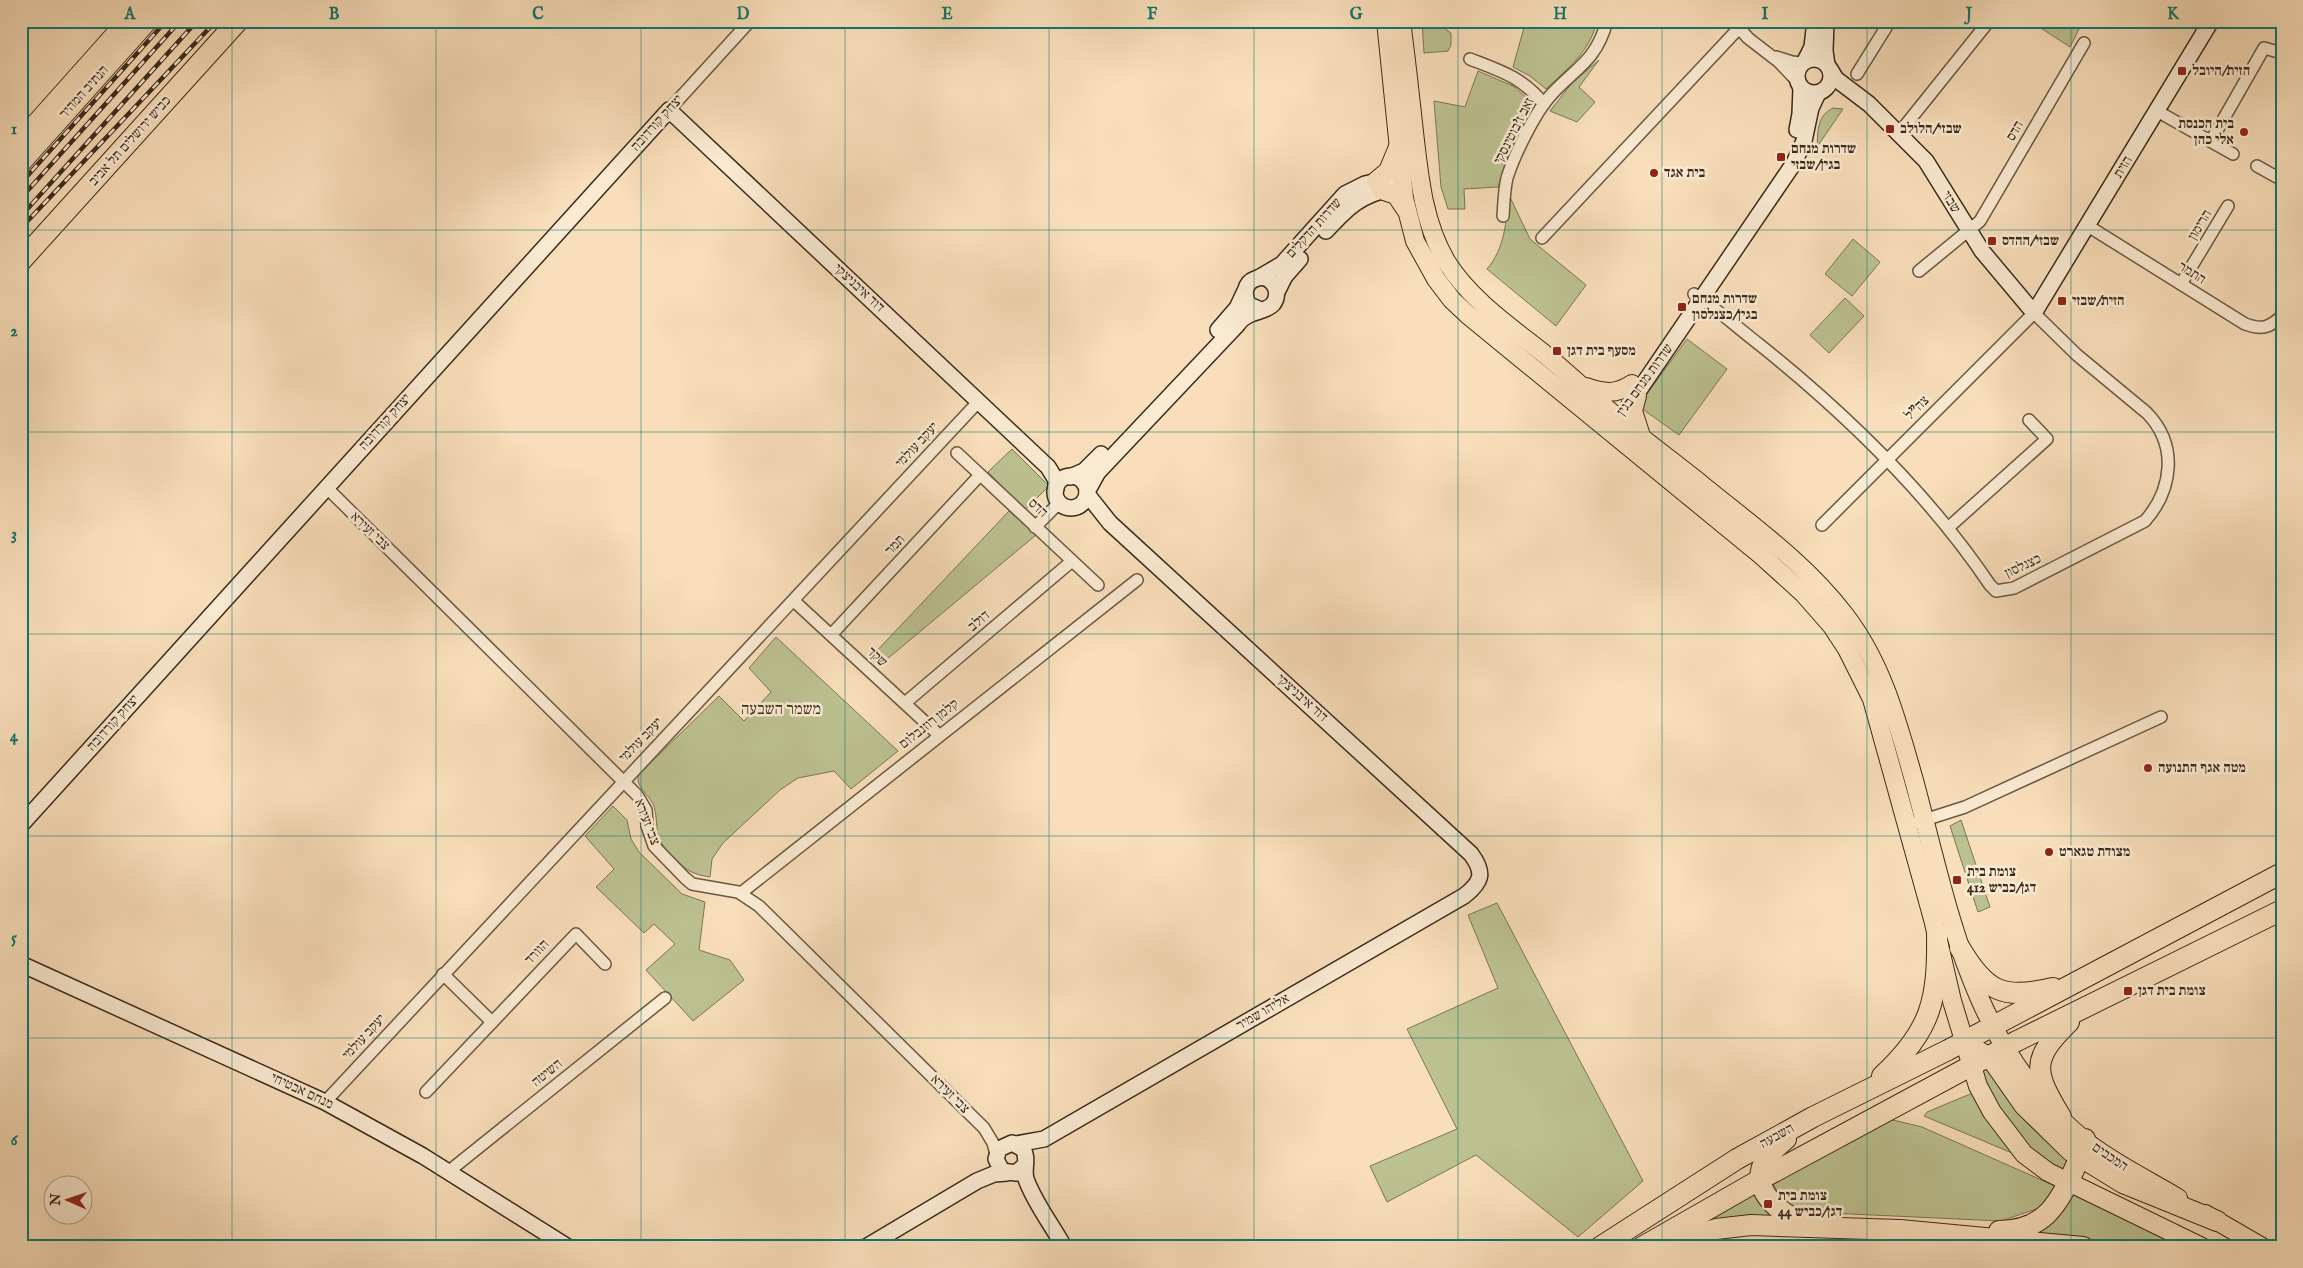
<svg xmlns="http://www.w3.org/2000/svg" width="2303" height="1268" font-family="'IM FELL English','Frank Ruhl Libre',serif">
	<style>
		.green { fill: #bcc190; stroke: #7c7656 }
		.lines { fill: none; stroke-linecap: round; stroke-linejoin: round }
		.street-casing { stroke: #6a5743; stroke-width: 14 }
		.secondary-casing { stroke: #3b2a1b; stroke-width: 18 }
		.primary-casing { stroke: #3b2a1b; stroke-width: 20 }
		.highway-casing { stroke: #3b2a1b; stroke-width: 22 }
		.street { stroke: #faead2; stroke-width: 11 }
		.secondary { stroke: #faead2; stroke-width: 15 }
		.primary { stroke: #f8deba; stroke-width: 18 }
		.highway { stroke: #f8deba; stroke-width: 20 }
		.rail-casing { stroke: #3b2a1b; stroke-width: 4.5 }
		.rail { stroke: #faead2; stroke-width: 2.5; stroke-dasharray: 8; stroke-linecap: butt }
		.grid { fill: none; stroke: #0f766e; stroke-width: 1; stroke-opacity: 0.55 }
		.poi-dot { fill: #8f2418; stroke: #faead2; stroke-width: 2 }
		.labels { text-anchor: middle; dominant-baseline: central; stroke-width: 5; stroke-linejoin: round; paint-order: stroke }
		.poi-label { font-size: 14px; font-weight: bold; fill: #3b2a1b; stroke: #faead2; text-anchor: start }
		.street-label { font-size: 14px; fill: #3b2a1b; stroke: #faead2 }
		.quarter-label { font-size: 16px; fill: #3b2a1b; stroke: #faead2 }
		.neatline { fill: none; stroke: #0f766e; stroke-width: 2 }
		.grid-label { font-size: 16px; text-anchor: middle; font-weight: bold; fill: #0f766e }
	</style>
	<rect width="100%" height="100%" fill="#f8deba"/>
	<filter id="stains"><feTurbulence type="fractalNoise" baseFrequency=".004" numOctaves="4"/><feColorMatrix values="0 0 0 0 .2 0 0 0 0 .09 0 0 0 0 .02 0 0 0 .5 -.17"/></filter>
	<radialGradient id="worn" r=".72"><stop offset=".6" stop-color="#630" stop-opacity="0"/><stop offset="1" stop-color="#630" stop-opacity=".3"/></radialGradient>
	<g class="green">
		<polygon points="1422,21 1441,21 1441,26 1451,33 1451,45 1448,51 1424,53"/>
		<path d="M1516 21H1597C1590 52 1568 68 1546 89L1530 76 1513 67 1525 24Z"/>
		<polygon points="2030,21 2083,21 2070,47"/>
		<polygon points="1599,60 1579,87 1595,102 1577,122 1550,111 1572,83"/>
		<polygon points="1478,71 1513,86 1535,105 1504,170 1498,187 1464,189 1465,209 1448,209 1441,187 1434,101 1465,107"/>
		<path d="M1833 108 1843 109 1817 147C1818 130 1817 116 1833 108Z"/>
		<path d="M1509 195 1530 239 1586 285 1556 326 1487 269C1505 248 1506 222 1509 195Z"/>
		<polygon points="1853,239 1880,262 1852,296 1825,274"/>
		<polygon points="1845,298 1864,316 1829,353 1810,335"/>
		<polygon points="1687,339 1727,369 1679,435 1638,406"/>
		<polygon points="1012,449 1049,486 1025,510 988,472"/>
		<polygon points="1009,511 1036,535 880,665 871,657"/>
		<path d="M776 637 898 751 851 789 834 771 798 778 780 790 723 843 712 859 710 877C703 876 694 874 688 870 678 863 661 847 658 835 656 825 657 813 653 804 648 794 634 785 639 774L719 696 744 721 771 692 749 668Z"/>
		<polygon points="613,806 627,820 631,839 639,852 682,894 705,902 699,950 730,960 744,980 693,1021 646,970 675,944 654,924 644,933 596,887 614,869 585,836"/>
		<polygon points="1961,820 1990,907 1978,912 1950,826"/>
		<polygon points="1497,903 1643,1181 1578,1237 1476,1155 1387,1202 1370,1166 1457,1129 1407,1029 1498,988 1468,915"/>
		<polygon points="1987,1060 2076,1159 2067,1178 2025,1151 1975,1067"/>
		<polygon points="1975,1092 2012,1153 1924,1116 1927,1112"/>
		<path d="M1893 1120 1922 1127 2055 1186 2048 1201 2039 1208 2001 1221 1808 1212C1789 1207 1779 1198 1771 1179L1880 1124Z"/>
		<polygon points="2073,1190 2190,1247 2137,1247 2034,1235 2056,1219"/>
		<polygon points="1755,1194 1766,1210 1774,1216 1700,1226"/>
	</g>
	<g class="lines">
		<g class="street-casing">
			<g id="street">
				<polyline points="1733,21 1748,38 1779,62 1797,81"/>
				<polyline points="1776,57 1792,62 1803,63"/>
				<path d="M1470 59C1501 71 1522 77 1544 104"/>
				<polyline points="1857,74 1890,21"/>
				<polyline points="669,110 750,21"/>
				<polyline points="2157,111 2233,154"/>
				<polyline points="1900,132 1989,21"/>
				<polyline points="2211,141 2264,48 2282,53"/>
				<polyline points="2257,166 2282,180"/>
				<path d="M1503 216C1504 203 1504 191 1507 178 1514 156 1534 114 1550 96 1575 68 1596 62 1607 21"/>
				<path d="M2088 226 2245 324C2262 330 2269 328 2282 316"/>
				<polyline points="1542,238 1739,28"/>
				<polyline points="1919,271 1980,221 2084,43"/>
				<polyline points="2181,284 2228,206"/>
				<path d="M1694 294C1717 309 1738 328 1760 345 1846 414 1928 493 1990 585L1996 591 2014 588 2145 521C2173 489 2178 445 2147 413L2077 355 2034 313 1822 525"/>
				<polyline points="957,453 1098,585"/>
				<polyline points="326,487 637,795 646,810 647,826 654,846 685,878 692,884 738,892 759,906 984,1128 993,1143 996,1154"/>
				<polyline points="1035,527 1059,503"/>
				<polyline points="1949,527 2047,439 2029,420"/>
				<polyline points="794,601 939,735"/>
				<polyline points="831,635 980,475"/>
				<polyline points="905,703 1072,561"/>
				<polyline points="1918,822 1965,807 2161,717"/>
				<polyline points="741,893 1137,580"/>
				<polyline points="443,974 492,1022"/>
				<polyline points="426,1092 576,934 605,964"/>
				<polyline points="325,1102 979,401"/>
				<polyline points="448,1172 665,998"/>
			</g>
		</g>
		<g class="secondary-casing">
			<g id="secondary">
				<polyline points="1826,21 1825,51 1827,65"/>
				<circle cx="1814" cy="76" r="17"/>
				<polyline points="1805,61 1812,47 1815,21"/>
				<polyline points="1830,69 1836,79 1869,104 1926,161 1982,251 2034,313 2211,21"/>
				<polyline points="1797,130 1800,114 1801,88"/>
				<path d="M1326 231C1348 207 1360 195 1393 188"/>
				<polyline points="1260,277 1282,264 1345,194 1365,184 1386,179"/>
				<polyline points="1277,292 1285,276 1300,259"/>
				<polyline points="1218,330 1237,308 1245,291"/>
				<polyline points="1629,405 1794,163 1804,141 1811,108 1818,93"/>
				<circle cx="1071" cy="492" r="16"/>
				<polyline points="1070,477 1084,471 1101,454"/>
				<path d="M1087 492 1098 472 1237 325C1240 321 1244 317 1249 315 1256 311 1267 311 1273 304 1283 291 1270 272 1255 279 1244 283 1243 296 1249 305L1261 310"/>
				<polyline points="21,825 669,110 1048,467 1056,480 1056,489"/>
				<polyline points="21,964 325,1102 423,1156 568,1247"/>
				<path d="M1016 1144 1044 1139 1464 896C1482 882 1485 873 1471 854L1110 523 1087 494"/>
				<path d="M1024 1166 1016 1173 1002 1171 996 1159 999 1149 1012 1143 1023 1149C1029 1159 1023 1168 1026 1179 1034 1202 1052 1225 1064 1247"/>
				<polyline points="866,1247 977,1181 994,1174 1007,1173"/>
			</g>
		</g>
		<g class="primary-casing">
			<g id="primary">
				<polyline points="1386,21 1404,198 1415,241 1436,279 1452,300 1468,315 1761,555 1803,593 1832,626 1847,649 1872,699 1933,919 1952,1001 1978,1086 1992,1112 2024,1154 2048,1172 2202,1247"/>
				<path d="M1401 21C1406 58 1410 95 1414 132 1419 175 1423 222 1446 261 1470 300 1512 328 1548 357 1572 377 1596 400 1620 420 1647 443 1675 463 1702 485 1751 525 1805 563 1844 614 1883 664 1898 724 1915 784 1951 919 1973 1052 2089 1144 2117 1165 2148 1180 2178 1198"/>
				<polyline points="1376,181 1388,171 1398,147"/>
				<polyline points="1381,190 1396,195 1406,210"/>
				<path d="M1586 387C1603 393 1616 395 1632 384"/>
				<polyline points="1637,396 1633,411 1641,436"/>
				<polyline points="2205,1214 2262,1247"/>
			</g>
		</g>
		<g class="highway-casing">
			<g id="highway">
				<polyline points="21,141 128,21"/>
				<polyline points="21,162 147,21"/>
				<polyline points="21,261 238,21"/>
				<path d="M1960 948C1986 992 2003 1000 2053 988"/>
				<polyline points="1978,1051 1994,1062 2024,1105 2071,1151 2123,1183 2217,1221"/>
				<path d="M1882 1076C1932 1030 1938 999 1937 933"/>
				<path d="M2061 1117C2034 1072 2030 1060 2069 1022"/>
				<path d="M1786 1139C1779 1145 1772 1151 1766 1159 1747 1188 1780 1215 1805 1223"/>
				<path d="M1999 1231C2041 1231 2057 1208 2073 1172 2078 1161 2083 1151 2085 1139"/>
				<polyline points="1600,1247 1737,1159 1813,1117 1948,1050 2282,873"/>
				<polyline points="1642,1247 1761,1179 2017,1041 2282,910"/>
				<polyline points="1668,1247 1695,1235 1716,1229 1751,1225 1900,1230 2083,1247"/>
			</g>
		</g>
		<use href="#street" class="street"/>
		<use href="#secondary" class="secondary"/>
		<use href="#primary" class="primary"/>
		<use href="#highway" class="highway"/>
		<g class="rail-casing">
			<g id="rail">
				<polyline points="21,183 166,21"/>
				<polyline points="21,198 180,21"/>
				<polyline points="21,216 197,21"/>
				<polyline points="21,228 216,21"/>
			</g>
		</g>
		<use href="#rail" class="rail"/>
	</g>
	<path class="grid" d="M232 21V1247M436 21V1247M641 21V1247M845 21V1247M1049 21V1247M1254 21V1247M1458 21V1247M1662 21V1247M1867 21V1247M2071 21V1247M21 230H2282M21 432H2282M21 634H2282M21 836H2282M21 1038H2282"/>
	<g class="poi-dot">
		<rect x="2177" y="66" width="10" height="10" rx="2.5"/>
		<rect x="1885" y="124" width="10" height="10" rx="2.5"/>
		<circle cx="2244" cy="132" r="5"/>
		<rect x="1776" y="152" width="10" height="10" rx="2.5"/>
		<circle cx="1654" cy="173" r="5"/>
		<rect x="1987" y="236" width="10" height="10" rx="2.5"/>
		<rect x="2057" y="296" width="10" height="10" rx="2.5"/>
		<rect x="1677" y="302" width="10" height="10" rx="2.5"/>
		<rect x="1552" y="346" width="10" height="10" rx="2.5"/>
		<circle cx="2148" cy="768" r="5"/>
		<circle cx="2049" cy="852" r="5"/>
		<rect x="1952" y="875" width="10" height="10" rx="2.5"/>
		<rect x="2123" y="986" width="10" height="10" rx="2.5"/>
		<rect x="1763" y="1199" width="10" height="10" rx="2.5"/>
	</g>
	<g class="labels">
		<g class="poi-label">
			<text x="2192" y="71">הזית/היובל</text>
			<text x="2234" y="124" text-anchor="end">בית הכנסת<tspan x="2234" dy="16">אלי כהן</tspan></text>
			<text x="1900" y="129">שבזי/הלולב</text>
			<text x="1791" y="149">שדרות מנחם<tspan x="1791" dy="16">בגין/שבזי</tspan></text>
			<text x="1664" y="173">בית אגד</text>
			<text x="2002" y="241">שבזי/ההדס</text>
			<text x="1692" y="299">שדרות מנחם<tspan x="1692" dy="16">בגין/כצנלסון</tspan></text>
			<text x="2072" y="301">הזית/שבזי</text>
			<text x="1567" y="351">מסעף בית דגן</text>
			<text x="2158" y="768">מטה אגף התנועה</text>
			<text x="2059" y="852">מצודת טגארט</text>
			<text x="1967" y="872">צומת בית<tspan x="1967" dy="16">דגן/כביש 412</tspan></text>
			<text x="2138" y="991">צומת בית דגן</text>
			<text x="1778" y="1196">צומת בית<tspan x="1778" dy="16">דגן/כביש 44</tspan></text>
		</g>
		<g class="street-label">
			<text transform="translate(84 92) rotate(-48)">הנתיב המהיר</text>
			<text transform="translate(657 123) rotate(-48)">יצחק קורדובה</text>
			<text transform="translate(1514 131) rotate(-63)">זאב ז'בוטינסקי</text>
			<text transform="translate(2015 131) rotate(-60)">הדס</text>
			<text transform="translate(130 141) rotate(-48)">כביש ירושלים תל אביב</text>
			<text transform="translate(2123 167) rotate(-59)">הזית</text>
			<text transform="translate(1951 202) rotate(59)">שבזי</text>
			<text transform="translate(2200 225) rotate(-59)">הרימון</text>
			<text transform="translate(1314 228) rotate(-48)">שדרות הדקלים</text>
			<text transform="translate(2192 273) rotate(32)">התמר</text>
			<text transform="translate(859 288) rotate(43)">דוד איבניצקי</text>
			<text transform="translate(1645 380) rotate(-54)">שדרות מנחם בגין</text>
			<text transform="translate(1917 408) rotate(-45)">צה"ל</text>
			<text transform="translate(385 422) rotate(-48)">יצחק קורדובה</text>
			<text transform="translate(917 445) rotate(-47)">יעקב עולמי</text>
			<text transform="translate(1038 508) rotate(43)">הדס</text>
			<text transform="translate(370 531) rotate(44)">צבי זעירא</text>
			<text transform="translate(895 545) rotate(-47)">תמר</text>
			<text transform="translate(2023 566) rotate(-25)">כצנלסון</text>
			<text transform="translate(979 621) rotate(-40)">דולב</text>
			<text transform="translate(877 657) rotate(43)">שקד</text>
			<text transform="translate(1302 698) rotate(42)">דוד איבניצקי</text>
			<text transform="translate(113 723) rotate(-48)">יצחק קורדובה</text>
			<text transform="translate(929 724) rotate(-38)">קלמן רוזנבלום</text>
			<text transform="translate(641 740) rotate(-46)">יעקב עולמי</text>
			<text transform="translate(647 822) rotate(69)">צבי זעירא</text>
			<text transform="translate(537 952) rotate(-47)">הוורד</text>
			<text transform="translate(1263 1012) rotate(-30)">אליהו שמיר</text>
			<text transform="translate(364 1037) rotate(-47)">יעקב עולמי</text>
			<text transform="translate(547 1073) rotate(-39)">השיטה</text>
			<text transform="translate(302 1091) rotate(25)">מנחם אבטיחי</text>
			<text transform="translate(950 1094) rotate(45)">צבי זעירא</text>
			<text transform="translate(1777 1136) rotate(-29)">השבעה</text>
			<text transform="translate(2110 1157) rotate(34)">המכבים</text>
		</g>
		<g class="quarter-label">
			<text x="781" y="710">משמר השבעה</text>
		</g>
	</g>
	<rect width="2303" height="1268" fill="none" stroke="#f8deba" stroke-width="55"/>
	<g transform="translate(68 1200) rotate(272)"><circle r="24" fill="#faead2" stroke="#ae9d89"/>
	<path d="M0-4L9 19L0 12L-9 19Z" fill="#8f2418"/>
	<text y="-8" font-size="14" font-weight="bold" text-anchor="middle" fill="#3b2a1b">N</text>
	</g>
	<rect x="28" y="28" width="2248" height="1212" class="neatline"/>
	<g class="grid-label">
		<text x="130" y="19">A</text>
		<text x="334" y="19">B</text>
		<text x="538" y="19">C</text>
		<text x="743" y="19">D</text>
		<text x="947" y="19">E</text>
		<text x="1152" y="19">F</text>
		<text x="1356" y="19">G</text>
		<text x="1560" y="19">H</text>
		<text x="1765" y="19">I</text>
		<text x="1969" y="19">J</text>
		<text x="2173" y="19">K</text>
		<text x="14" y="134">1</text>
		<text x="14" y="336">2</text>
		<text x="14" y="539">3</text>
		<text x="14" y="741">4</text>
		<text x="14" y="943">5</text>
		<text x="14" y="1145">6</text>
	</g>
	<rect width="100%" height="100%" filter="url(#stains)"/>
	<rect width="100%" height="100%" fill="url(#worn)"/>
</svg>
